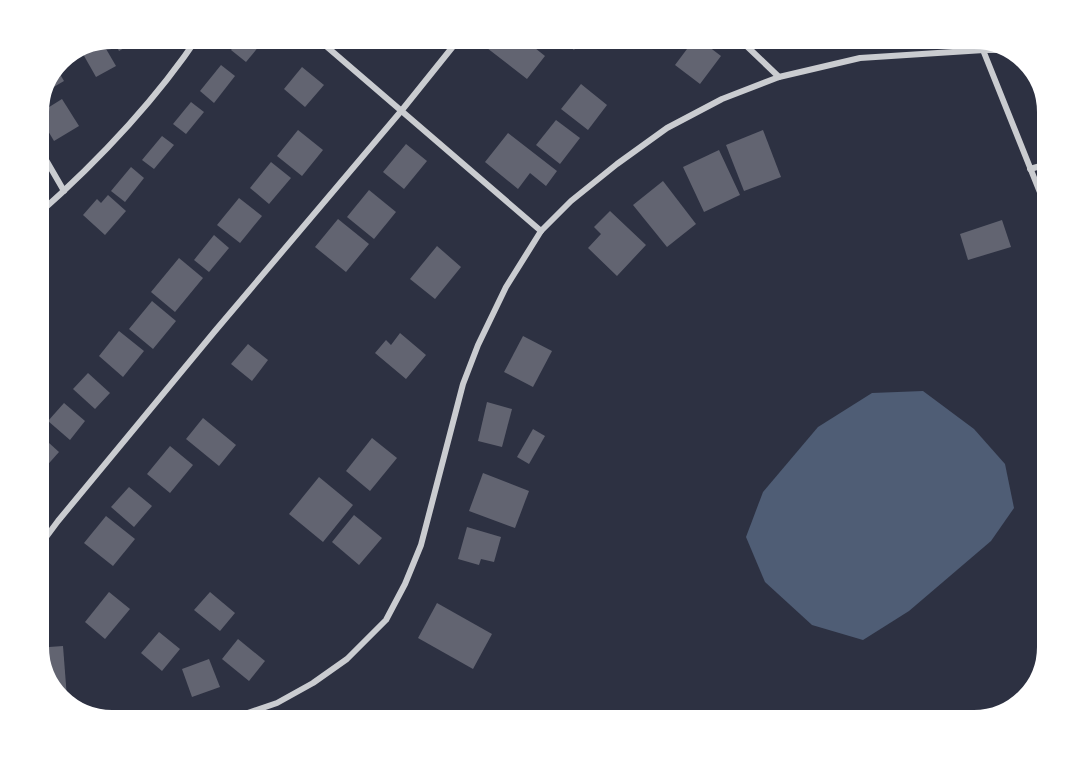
<svg xmlns="http://www.w3.org/2000/svg" width="1086" height="759" font-family="'Nunito Sans',sans-serif">
<style>
.water{fill:#4f5d75}
.building{fill:#626471}
.lines{fill:none;stroke-linecap:round;stroke-linejoin:round}
.minor{stroke:#caccd0;stroke-width:6}
.rim{fill:none;stroke:#fff;stroke-width:8}
</style>
<rect width="100%" height="100%" fill="#2d3142"/>
<path class="water" d="M923 391 974 429 1005 464 1014 508 991 541 909 611 863 640 812 625 765 582 746 537 763 492 818 427 872 393Z"/>
<g class="building">
<path d="M135 34 138 40 119 51 111 35Z"/>
<path d="M243 34H259L265 39 246 62 231 50Z"/>
<path d="M554 34H586L574 50Z"/>
<path d="M520 36 545 56 527 79 487 48 495 37 510 49Z"/>
<path d="M696 37 721 56 700 84 675 65Z"/>
<path d="M102 42 116 66 96 77 83 54Z"/>
<path d="M54 64 64 81 40 95Z"/>
<path d="M221 65 235 76 214 103 200 91Z"/>
<path d="M302 67 324 85 305 107 284 89Z"/>
<path d="M581 84 607 105 588 130 561 109Z"/>
<path d="M62 99 79 126 54 141 38 114Z"/>
<path d="M191 102 204 112 186 134 173 124Z"/>
<path d="M556 120 580 138 560 164 536 145Z"/>
<path d="M298 130 323 150 302 176 277 156Z"/>
<path d="M763 130 781 177 744 191 726 145Z"/>
<path d="M508 133 557 171 546 186 530 173 518 189 485 162Z"/>
<path d="M162 136 174 145 154 169 142 160Z"/>
<path d="M406 144 427 161 404 189 383 172Z"/>
<path d="M719 150 740 195 704 212 683 167Z"/>
<path d="M271 162 291 178 269 204 250 188Z"/>
<path d="M131 167 144 178 125 202 111 191Z"/>
<path d="M663 181 696 224 667 247 633 205Z"/>
<path d="M369 190 396 212 374 239 347 217Z"/>
<path d="M108 195 126 211 105 235 83 215 97 199 101 203Z"/>
<path d="M239 198 262 216 240 243 217 225Z"/>
<path d="M610 211 646 245 617 276 588 248 601 234 594 227Z"/>
<path d="M338 219 369 244 346 272 315 247Z"/>
<path d="M1002 220 1011 247 968 260 960 234Z"/>
<path d="M214 235 229 248 209 272 194 260Z"/>
<path d="M437 246 461 267 435 299 410 279Z"/>
<path d="M179 258 203 278 175 312 151 292Z"/>
<path d="M152 301 176 321 153 349 129 329Z"/>
<path d="M119 331 144 351 123 377 99 356Z"/>
<path d="M400 333 426 355 406 379 375 353 386 340 391 345Z"/>
<path d="M523 336 552 351 533 387 504 372Z"/>
<path d="M248 344 268 360 252 381 231 364Z"/>
<path d="M88 373 110 393 95 409 73 389Z"/>
<path d="M487 402 512 409 502 447 478 441Z"/>
<path d="M64 403 85 421 70 440 48 421Z"/>
<path d="M203 418 236 445 219 466 186 439Z"/>
<path d="M533 429 545 436 529 464 517 457Z"/>
<path d="M38 433 59 452 43 470 35 463V438Z"/>
<path d="M372 438 397 458 370 491 346 471Z"/>
<path d="M170 446 193 465 170 493 147 474Z"/>
<path d="M483 473 529 491 515 528 469 511Z"/>
<path d="M319 477 353 505 323 542 289 514Z"/>
<path d="M129 487 152 506 134 527 111 507Z"/>
<path d="M354 515 382 538 359 565 332 542Z"/>
<path d="M106 516 135 539 113 566 84 543Z"/>
<path d="M467 527 501 537 494 562 481 559 479 565 458 559Z"/>
<path d="M109 592 130 609 105 639 85 622Z"/>
<path d="M210 592 235 613 220 631 194 610Z"/>
<path d="M437 603 492 634 473 669 418 638Z"/>
<path d="M159 632 180 649 162 671 141 653Z"/>
<path d="M238 639 265 661 249 681 222 659Z"/>
<path d="M63 646 67 698 57 699 45 685 35 648Z"/>
<path d="M209 659 220 687 192 697 182 669Z"/>
</g>
<g class="lines">
<g class="minor">
<path d="M312 34 541 231"/>
<path d="M734 34 779 77"/>
<path d="M977 35 1051 220"/>
<path d="M984 50 993 40"/>
<path d="M35 141 64 191"/>
<path d="M1030 169 1051 163"/>
<path d="M35 217C94 165 156 100 200 34"/>
<path d="M35 552 58 521 215 331 402 110 463 34"/>
<path d="M216 724 277 703 313 683 347 659 386 620 405 584 421 545 463 384 478 345 506 287 541 231 571 201 617 164 667 128 722 99 779 77 860 58 984 50H1020"/>
</g>
</g>
<path d="M0 0H1086V759H0ZM112 45H974A67 67 0 0 1 1041 112V647A67 67 0 0 1 974 714H112A67 67 0 0 1 45 647V112A67 67 0 0 1 112 45Z" fill="#fff" fill-rule="evenodd"/>
<path class="rim" d="M112 45H974A67 67 0 0 1 1041 112V647A67 67 0 0 1 974 714H112A67 67 0 0 1 45 647V112A67 67 0 0 1 112 45Z"/>
</svg>
